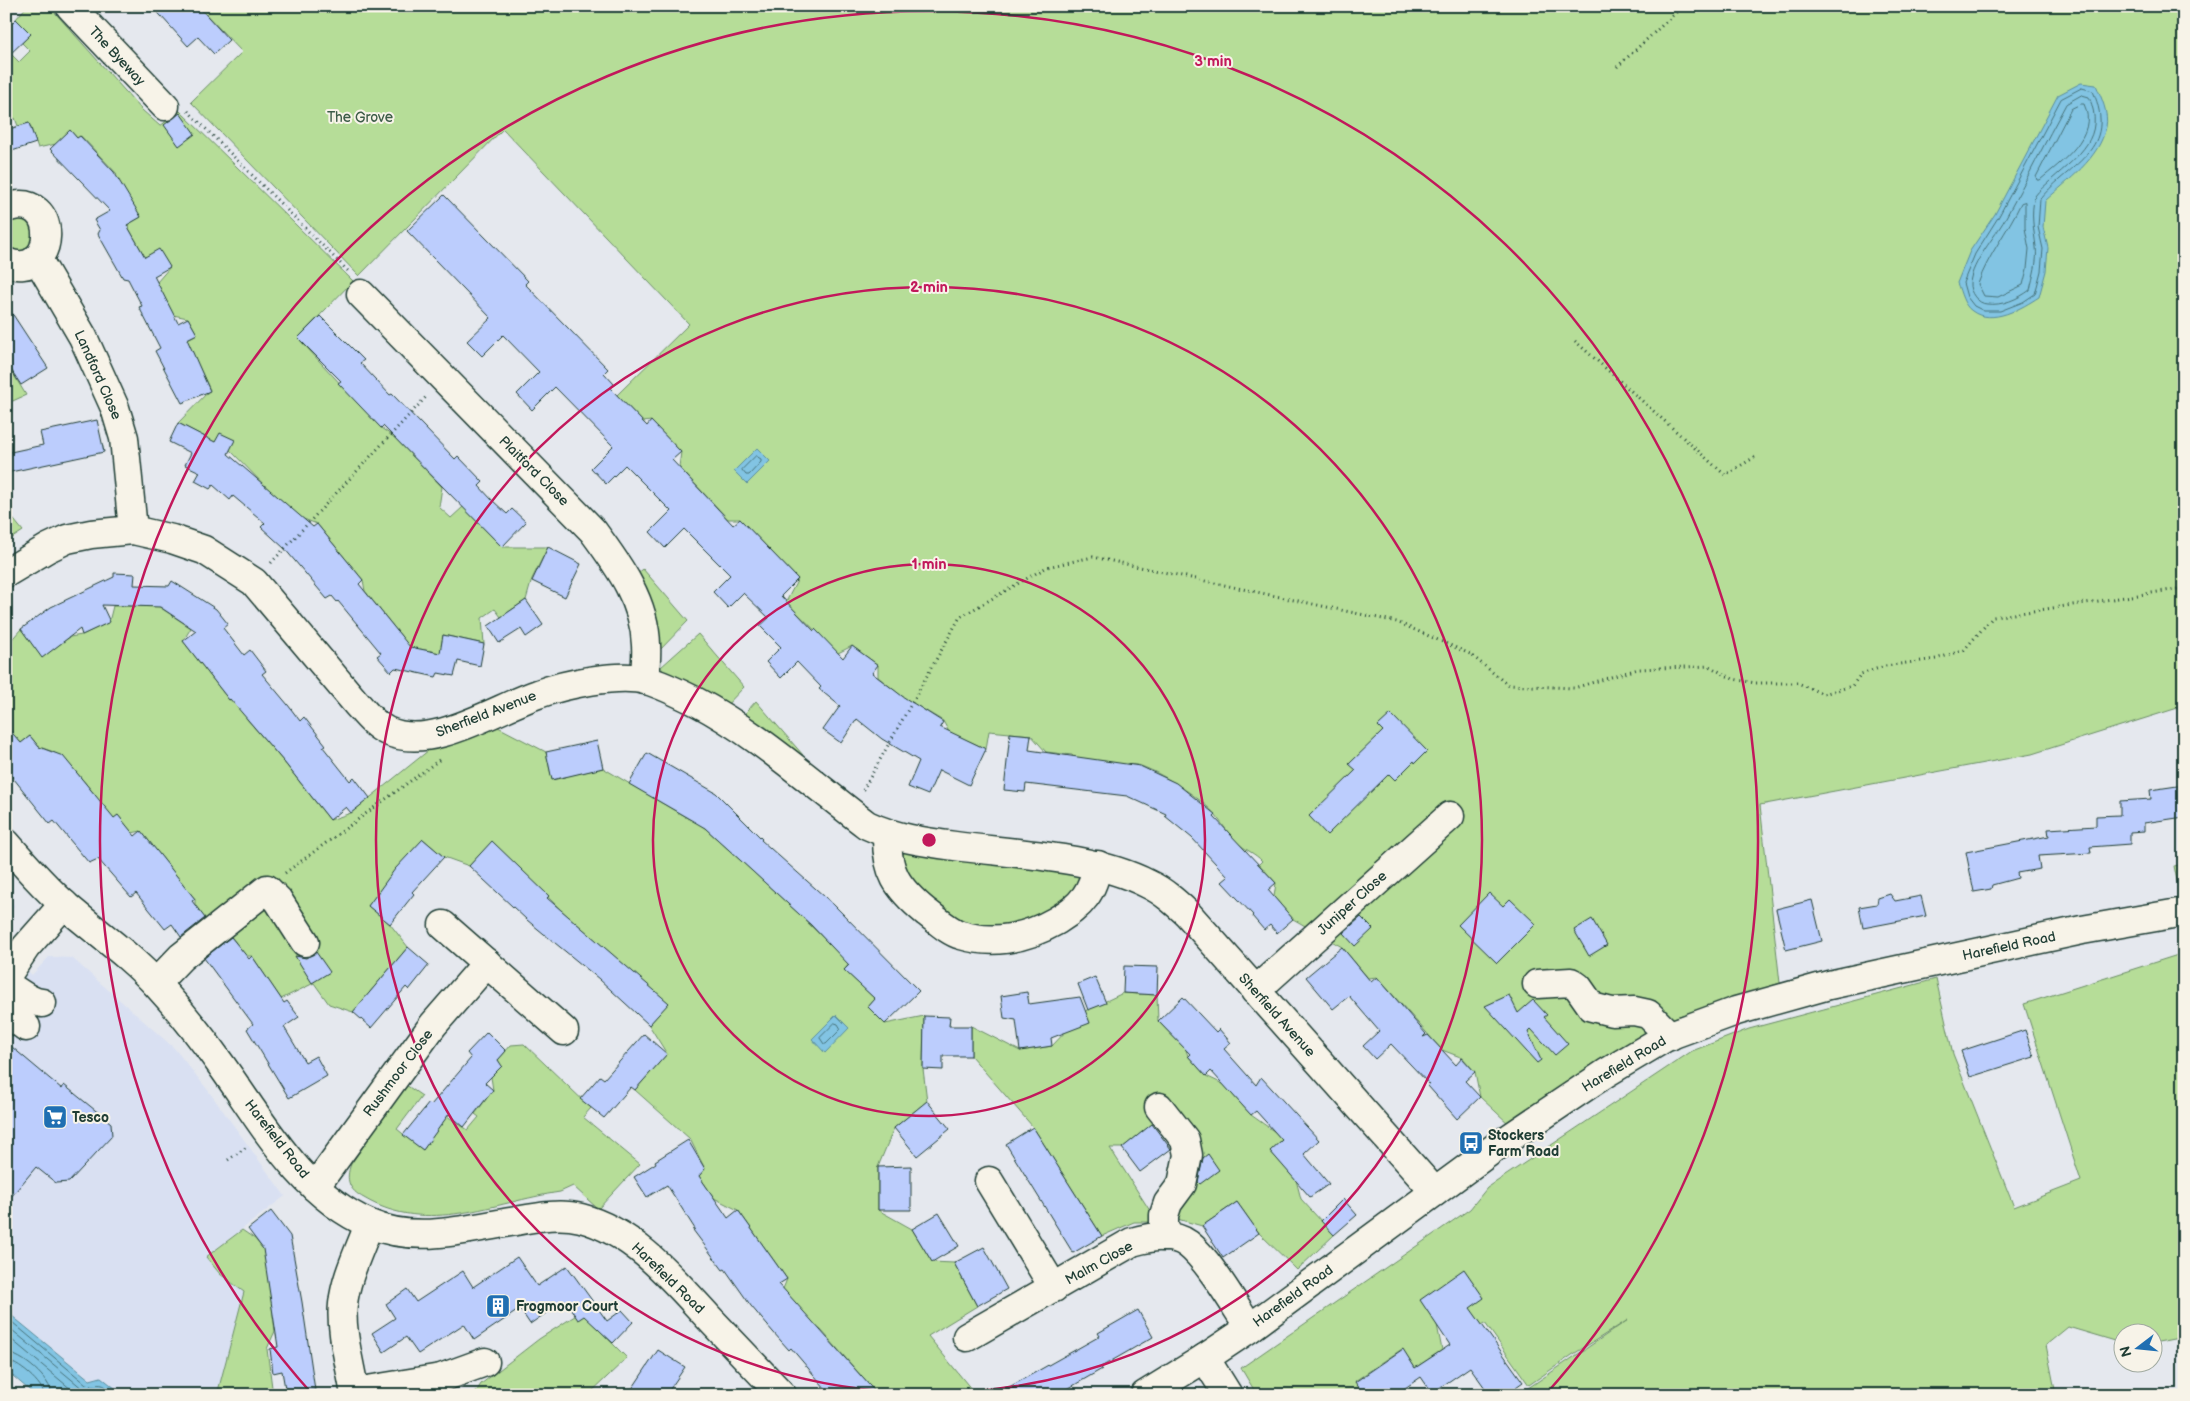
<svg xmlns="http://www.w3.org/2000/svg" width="2190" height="1401" font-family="'Balsamiq Sans',sans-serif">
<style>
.built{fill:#d9e0f2}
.green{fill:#b6dd98;stroke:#6a8d66}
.water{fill:#82c4e3;stroke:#5a8e9d}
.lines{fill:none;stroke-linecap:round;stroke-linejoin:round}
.shore{stroke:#47737a;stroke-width:1}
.building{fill:#bccdfd;stroke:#1f3d34}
.minor-casing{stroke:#1f3d34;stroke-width:31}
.path{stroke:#1f3d34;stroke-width:3;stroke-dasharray:1 4;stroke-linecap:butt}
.minor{stroke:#f7f3e8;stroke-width:28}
.ring{fill:none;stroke:#c2185b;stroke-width:2.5}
.labels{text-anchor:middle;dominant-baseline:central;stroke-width:4;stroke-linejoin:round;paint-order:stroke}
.street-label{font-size:14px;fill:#1f3d34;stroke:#f7f3e8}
.park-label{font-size:14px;fill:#3d5d48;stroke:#f7f3e8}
.poi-label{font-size:14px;font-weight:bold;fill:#1f3d34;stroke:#f7f3e8;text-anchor:start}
.centre{fill:#c2185b;stroke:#f7f3e8;stroke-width:2.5}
.ring-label{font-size:15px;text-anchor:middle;font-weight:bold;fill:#c2185b;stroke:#f7f3e8;stroke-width:4;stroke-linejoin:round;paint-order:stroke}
</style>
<rect width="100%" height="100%" fill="#e5e8ee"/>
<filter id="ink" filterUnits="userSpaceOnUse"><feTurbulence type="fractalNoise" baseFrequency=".02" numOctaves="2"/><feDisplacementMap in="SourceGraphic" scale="10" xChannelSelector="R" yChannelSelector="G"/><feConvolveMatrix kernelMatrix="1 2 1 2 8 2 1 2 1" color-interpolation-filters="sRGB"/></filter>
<g filter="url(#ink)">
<g class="built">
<path d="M6 892 14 905 6 929Z"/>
<path d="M6 951 32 975 49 957 72 958 174 1048 207 1089 285 1196 206 1257 220 1274 244 1292 217 1395H116V1389L90 1380 6 1311Z"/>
</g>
<g class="green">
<path d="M27 6H49L142 110 160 126 180 111 353 281 298 338 381 428 394 437 442 487 439 507 451 518 463 507 502 547H548L532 579 526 600 501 617 495 609 482 618 484 644 443 635 440 653 420 649 408 657 396 643 401 636 365 591 363 580 317 524 301 518 269 490 230 450 178 423 210 390 186 340 197 334 188 318 173 315 157 282 170 267 145 257 127 225 141 217 113 178 117 174 81 136 77 138 70 130 56 144 38 148 29 123 18 126 15 118 6 121V56L9 58 12 55 19 62 30 51 22 43 31 34 16 19Z"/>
<path d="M198 6H2184V706L2032 754 1760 805 1780 983 1676 1017 1510 1125 1480 1097 1475 1072 1463 1058 1442 1050 1377 977 1368 978 1342 947 1293 919 1274 897 1276 883 1259 864 1262 861C1255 853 1245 850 1238 843 1229 835 1223 825 1216 816 1205 800 1156 769 1137 765 1121 762 1100 772 1085 777L1072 755 1046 752 1031 735 989 731 986 749 949 732 943 721 904 698 878 677V665L852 646 838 653 786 602 798 579 740 519H728L679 467 681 452 651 421 643 422 617 395 689 324 503 129 359 276 191 102 242 52Z"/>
<path d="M6 216 37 222 31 253H6Z"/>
<path d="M6 362 26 395 6 404Z"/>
<path d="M6 510 23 531 6 542Z"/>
<path d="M643 569 688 621 658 652 635 576Z"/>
<path d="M113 606H158L191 628 183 641 229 700 236 698 253 711 246 718 283 761 330 820 351 813 429 750 498 727 546 752 552 779 603 768 689 819H695L797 912 849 964 844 970 875 999 868 1007 885 1024 924 1016 923 1069 927 1101 894 1128 878 1167V1210L912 1229 932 1262 954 1263 977 1306 928 1336 976 1395H878L821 1330 815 1326 783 1289 787 1279 738 1210 714 1198 699 1176 705 1169 690 1139 635 1090 667 1054 649 1025 668 1003 561 910 492 842 469 866 444 857 423 839 368 906 390 924 408 947 353 1012 329 1004 314 983 281 999 252 956H246L230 935 213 928 195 913V899L141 831 132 833 118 815 111 821 99 806 96 796 77 773 62 763 54 752 39 747 30 736 21 743 6 726V646L21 629 42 657 70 637 82 635 109 622Z"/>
<path d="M698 634 744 687 724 708 664 673 661 667Z"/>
<path d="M756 701 803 755 796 759 740 719Z"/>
<path d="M907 851 1076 871 1080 880 1066 904 1006 930 963 926 906 877 902 854Z"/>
<path d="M2184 864V899L2181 900 2174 866Z"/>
<path d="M2184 953V1337L2153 1343 2152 1334H2122V1343L2068 1327 2046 1345 2056 1395H1518L1628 1320 1572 1355 1529 1385 1485 1323 1470 1333 1450 1316 1437 1325 1442 1350 1415 1368 1402 1349 1355 1381 1363 1393 1361 1395H1257L1241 1368 1470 1209 1487 1188 1692 1051 1749 1029 1936 979 1953 1054 2014 1207 2081 1181 2024 1004Z"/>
<path d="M1123 993 1157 995 1158 1021 1186 1050 1188 1056 1206 1076 1223 1084 1251 1115 1275 1132 1282 1140 1270 1151 1296 1180 1301 1199 1334 1235 1297 1270 1259 1233 1237 1202 1202 1226 1174 1218 1177 1195 1174 1145 1156 1121 1122 1148H1110L1152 1214V1222H1134L1102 1236 1033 1127 971 1056V1026L1020 1051 1052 1046 1085 1011Z"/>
<path d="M524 1044 591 1108 583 1117 640 1164 598 1209 573 1186 560 1192C493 1202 428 1236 364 1198 349 1190 345 1180 351 1164L406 1085 422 1096 397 1129 423 1150 447 1116 468 1130 479 1117 475 1114 493 1090 491 1077 501 1066 498 1060 511 1045Z"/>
<path d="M242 1230 255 1239 270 1258 272 1306 275 1331 267 1349 273 1395H217L244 1292 220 1274 206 1257Z"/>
<path d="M581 1312 627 1358 588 1395H474L481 1384 539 1339Z"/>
</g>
<g class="water">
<path d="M2081 83 2096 85C2101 97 2109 113 2106 127 2099 159 2068 180 2045 201L2043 227 2048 248 2046 271 2039 297C2022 308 1992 326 1972 311 1963 305 1961 292 1957 283L1970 251 1995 214 2058 95Z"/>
<path d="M757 448 770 461 747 484 734 471Z"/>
<path d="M836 1015 849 1028 825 1053 812 1039Z"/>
<path d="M6 1311 90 1380 101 1377 116 1389V1395H35L6 1370Z"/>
</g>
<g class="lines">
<g class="shore">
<path d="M2082 88 2093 91C2118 151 2072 161 2040 199L2038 227 2043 249 2041 271 2035 294 2023 302 2000 311H1984L1974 306 1967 297 1963 283 1975 254 1999 216 2061 99Z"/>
<path d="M2082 95 2089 97C2106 137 2079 155 2051 180 2046 185 2039 190 2035 196 2030 214 2034 230 2036 247 2038 261 2033 276 2030 290 2018 299 2002 306 1987 304 1978 304 1969 292 1970 283 1972 262 1995 237 2005 219 2026 181 2045 142 2066 104Z"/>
<path d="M2081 104H2084C2099 136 2061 162 2040 180H2037L2036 177 2071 109Z"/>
<path d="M2025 202V228L2029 249 2027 269 2023 285 1998 297 1984 296 1978 284C1988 255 2008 231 2021 203Z"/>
<path d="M756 456 761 459V462L749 475H746L742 470Z"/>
<path d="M835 1023 838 1024 841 1029 826 1044H824L820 1038Z"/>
<path d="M6 1317 86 1384C97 1387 105 1379 111 1395"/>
<path d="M6 1325 83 1389 89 1391 98 1390 104 1395"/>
<path d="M6 1335 78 1395"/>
<path d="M6 1353C22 1354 51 1379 52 1395"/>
<path d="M6 1361C17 1361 44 1384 44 1395"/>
</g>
</g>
<g class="building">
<path d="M152 6H198L229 40 214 54 198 37 188 46Z"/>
<path d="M16 19 31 34 6 58V29Z"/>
<path d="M180 113 195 134 179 146 164 125Z"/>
<path d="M29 123 36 143 6 153V130Z"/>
<path d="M70 130 77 138 80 136 114 172 141 217 127 225 145 257 159 249 170 267 154 276 178 323 188 318 197 334 187 339 210 391 182 403 155 351 160 348 139 307 142 306 128 279 123 278 98 234 100 230 94 220 110 211 50 149Z"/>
<path d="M444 195 528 281 525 284 608 369 604 373 614 384 610 388 647 426 651 421 681 452 672 460 733 525 740 519 798 579 781 596 814 631 815 629 843 658 852 646 878 665 872 673 902 696 943 722 940 727 986 749 969 785 939 770 928 795 908 787 919 761 882 739 857 719 841 743 823 730 840 706 819 689 821 687 797 662 781 678 766 662 781 647 760 626 769 618 743 593 728 608 713 592 730 575 684 529 665 548 650 532 671 511 625 465 606 484 591 468 613 446 555 387 532 410 517 394 539 372 503 335 482 356 467 341 491 318 407 231Z"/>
<path d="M6 304 48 368 21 385 6 362Z"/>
<path d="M320 316 364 360 360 363 390 395 392 394 455 459 458 456 483 482 479 486 492 500 507 514 512 509 526 522 502 547 383 426 381 428 338 383 341 381 298 338Z"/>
<path d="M97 420 104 452 6 473V453L43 445 40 432Z"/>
<path d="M178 423 215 442 220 433 235 440 228 454 313 527 317 524 363 580 359 584 410 647 440 653 443 635 484 644 480 666 458 661 454 676 438 673 436 677 395 668 391 672 377 656 381 653 338 601 337 602 332 596 327 599 284 548 261 527 265 523 233 496 230 500 213 485 210 489 195 481 200 472 185 465 191 453 169 442Z"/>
<path d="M548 547 581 564 565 597 532 581Z"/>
<path d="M114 573 135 574 134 585 169 586 172 581 216 609 228 624 223 628 244 655 250 650 266 671 262 674 288 705 300 721 304 717 326 745 323 747 350 781 354 777 370 798 351 813 346 807 330 820 284 762 230 699 229 700 183 641 196 631 160 607 102 605 110 622 82 635 80 629 42 658 21 629 51 607 114 577Z"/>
<path d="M526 600 543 625 526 637 521 629 499 643 488 626Z"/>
<path d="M1391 714 1427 751 1415 763 1414 761 1395 780 1389 774 1327 835 1309 816 1356 770 1349 764 1383 731 1378 726Z"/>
<path d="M6 726 21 743 30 736 39 747 63 756 114 818 118 815 135 836 141 831 195 899 192 901 205 918 181 937 172 924 165 929 136 893 131 897 98 859 89 863 54 821 50 824 6 769Z"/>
<path d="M1010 733 1031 735 1029 750 1140 766 1176 783 1216 815 1214 817 1276 883 1268 890 1293 919 1277 933 1270 925 1264 930 1252 916 1253 915 1222 882 1228 877 1192 838 1165 816 1166 814 1127 796 1026 784 1025 792 1004 790Z"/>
<path d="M597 741 603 768 552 780 546 752Z"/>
<path d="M647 753 716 793 762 839 761 840 834 905 919 991 885 1024 868 1007 875 999 844 970 849 965 811 925 705 828 629 784Z"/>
<path d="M2184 785V817L2144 823V831L2130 832V844L2090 847 2091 853 2038 856 2040 869 2017 873 2018 878 1992 885 1991 889 1974 892 1966 852 2049 836 2048 829 2096 826V816L2120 815V801L2151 799 2150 790Z"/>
<path d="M423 839 444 857 412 892 414 894 390 924 368 906 395 869Z"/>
<path d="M492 841 549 896 547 898 669 1003 649 1025 599 979 527 920 469 866Z"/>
<path d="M1489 893 1503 906 1510 899 1536 924 1497 963 1458 925Z"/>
<path d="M1890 894 1895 901 1921 896 1926 916 1863 928 1859 907 1877 904 1878 898Z"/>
<path d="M1812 900 1822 941 1786 950 1776 909Z"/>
<path d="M1361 917 1373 929 1355 946 1343 933Z"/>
<path d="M1592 919 1607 945 1589 956 1574 930Z"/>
<path d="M231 937 249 959 252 956 284 1003 287 1001 299 1017 284 1027 305 1062 316 1056 327 1076 289 1098 247 1029 253 1024 204 958Z"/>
<path d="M408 947 429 965 409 990 406 987 371 1028 353 1012Z"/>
<path d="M1342 947 1371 982 1377 977 1426 1034 1423 1037 1428 1035 1456 1065 1462 1058 1475 1072 1465 1081 1480 1097 1457 1119 1428 1086 1429 1084 1391 1044 1375 1059 1363 1046 1379 1031 1349 996 1333 1009 1306 977Z"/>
<path d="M316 952 330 972 312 983 295 956 306 958Z"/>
<path d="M1124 966 1158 967 1157 995 1123 993Z"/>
<path d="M1095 977 1106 1003 1088 1010 1078 984Z"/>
<path d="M1027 992 1029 1004 1080 997 1090 1023 1051 1038 1052 1046 1020 1051 1016 1020 1004 1018 1001 996Z"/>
<path d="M1509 995 1518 1013 1533 1000 1547 1015 1544 1017 1568 1044 1555 1055 1531 1029 1528 1032 1541 1060 1537 1063 1485 1006Z"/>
<path d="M1183 997 1216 1032 1219 1029 1231 1043 1224 1049 1256 1085 1261 1077 1319 1140 1304 1154 1329 1184 1310 1197 1270 1151 1282 1140 1256 1111 1251 1115 1211 1071 1206 1076 1188 1056 1190 1054 1158 1021Z"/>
<path d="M924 1016 950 1017 949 1026H971V1056H943V1070L923 1069Z"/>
<path d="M2025 1030 2034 1057 1970 1077 1961 1051Z"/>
<path d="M487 1032 506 1051 498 1060 502 1066 485 1083 493 1090 464 1127 449 1114 423 1150 403 1135 429 1103 431 1105 471 1058 467 1053Z"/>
<path d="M644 1034 667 1054 635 1090 631 1087 604 1118 580 1099 600 1076 604 1079Z"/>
<path d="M6 1042 62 1089 64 1085 111 1123 112 1136 69 1182 56 1183 36 1167 6 1203Z"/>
<path d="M927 1101 950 1129 917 1156 894 1128Z"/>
<path d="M1152 1124 1171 1149 1140 1172 1122 1148Z"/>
<path d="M1033 1127 1102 1236 1073 1253 1006 1144Z"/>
<path d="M688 1140 705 1169 699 1176 728 1218 738 1210 787 1279 779 1284 878 1395H831L791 1348 789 1350 773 1332 751 1306 725 1269 723 1270 693 1230 695 1229 667 1185 647 1197 634 1177 656 1163 655 1161Z"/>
<path d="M1208 1154 1219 1170 1200 1184 1198 1182 1203 1158Z"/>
<path d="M911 1166V1210H878V1167Z"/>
<path d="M1343 1199 1357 1215 1334 1235 1321 1221Z"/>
<path d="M1237 1202 1259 1233 1223 1258 1202 1226Z"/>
<path d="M271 1211 290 1236 302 1302 315 1390 286 1394 282 1371 273 1373 270 1349 278 1347 263 1249 248 1229Z"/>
<path d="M939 1213 959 1246 932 1262 912 1229Z"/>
<path d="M984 1247 1007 1289 977 1306 954 1263Z"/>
<path d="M517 1257 537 1286 567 1266 607 1321 622 1310 633 1322 613 1343 584 1316 578 1320 565 1300 530 1324 520 1309 474 1340 464 1324 418 1354 406 1337 384 1352 372 1333 395 1318 386 1304 407 1289 416 1302 463 1271 473 1287Z"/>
<path d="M1464 1269 1484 1298 1470 1308 1523 1382 1516 1387 1522 1395H1490L1470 1367 1432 1393 1421 1377 1395 1395H1364L1355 1382 1403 1349 1415 1368 1450 1345 1420 1300Z"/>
<path d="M1138 1310 1153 1337 1101 1367 1102 1369 1057 1395H995L1100 1336 1098 1333Z"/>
<path d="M658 1350 685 1367 666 1395H628Z"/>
</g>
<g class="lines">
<defs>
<g id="minor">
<path d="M70 6 165 106"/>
<path d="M6 208C62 188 57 284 6 262"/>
<path d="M37 258 83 337 115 408 124 438 133 530"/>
<path d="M361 294 593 531C618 565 645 601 646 645 647 656 645 668 645 680"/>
<path d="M6 573 48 548 67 539 91 534 133 530 172 539 204 550 254 582 356 703C366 714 374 725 387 731 432 752 496 708 538 694 565 684 618 673 646 680 663 685 679 693 695 701 758 734 810 782 867 825 895 838 924 842 955 846 1016 854 1093 856 1148 884 1163 891 1175 902 1187 913L1435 1192"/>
<path d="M887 834C886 872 897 888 926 912 936 919 949 932 961 935 994 945 1026 938 1056 921 1067 914 1077 908 1085 897 1092 888 1095 877 1098 865"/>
<path d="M6 843C25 865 44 887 66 906 96 932 131 956 158 986 180 1010 200 1035 219 1062 261 1120 300 1194 370 1224 414 1243 464 1230 510 1222 533 1218 558 1212 581 1218 634 1232 672 1278 708 1317 733 1343 757 1369 782 1395"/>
<path d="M443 925 564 1031"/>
<path d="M6 977 26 947 64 904"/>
<path d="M156 983 181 957 267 889 278 900 305 942"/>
<path d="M1537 984 1571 982 1578 987 1592 1007 1612 1012 1634 1011 1648 1014 1670 1036"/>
<path d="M6 985C19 991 28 1002 42 1003"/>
<path d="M1255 991 1450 816"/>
<path d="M6 1012 26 1027"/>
<path d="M1159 1107 1185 1140 1188 1155 1182 1184 1168 1203 1164 1215V1237"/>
<path d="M989 1181 1054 1288"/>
<path d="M315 1187 433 1025 487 963"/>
<path d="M967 1337 1132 1242C1149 1237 1172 1232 1188 1244 1208 1259 1235 1306 1250 1328"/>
<path d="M1205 1358 1228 1395"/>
<path d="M355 1392 441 1378 485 1362"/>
<path d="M355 1395C351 1368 340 1331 343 1304 346 1276 360 1250 369 1224"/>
<path d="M1145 1395 1205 1358 1250 1328 1496 1147 1606 1073 1668 1036 1736 1011 1829 985 2082 930 2184 912"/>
</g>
</defs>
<use href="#minor" class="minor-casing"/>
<g class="path">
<path d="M1617 67 1683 6"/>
<path d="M188 111 350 273"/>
<path d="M1575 341 1725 475 1755 457"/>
<path d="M271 563 427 396"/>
<path d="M863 790 960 617 1047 567 1093 557 1397 622 1470 654 1508 685 1574 688 1638 669 1709 666 1733 679 1755 683H1798L1823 694 1852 686 1861 674 1885 666 1936 659 1964 650 1993 617 2184 588"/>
<path d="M285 873 439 760"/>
<path d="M228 1160 248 1146"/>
<path d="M6 1382 22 1395"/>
</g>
<use href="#minor" class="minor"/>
</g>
</g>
<g class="ring">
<circle cx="929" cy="840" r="276"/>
<circle cx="929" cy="840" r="553"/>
<path d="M313 1395A829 829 0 1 1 1545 1395"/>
</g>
<defs>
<symbol id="supermarket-square" viewBox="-11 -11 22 22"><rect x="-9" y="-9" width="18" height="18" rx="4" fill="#1f6fb2" stroke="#f7f3e8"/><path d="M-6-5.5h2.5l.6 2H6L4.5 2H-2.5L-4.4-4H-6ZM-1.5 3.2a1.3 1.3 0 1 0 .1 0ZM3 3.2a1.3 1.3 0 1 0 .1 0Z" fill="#fff"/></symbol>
<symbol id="bus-square" viewBox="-11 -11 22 22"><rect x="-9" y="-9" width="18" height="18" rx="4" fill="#1f6fb2" stroke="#f7f3e8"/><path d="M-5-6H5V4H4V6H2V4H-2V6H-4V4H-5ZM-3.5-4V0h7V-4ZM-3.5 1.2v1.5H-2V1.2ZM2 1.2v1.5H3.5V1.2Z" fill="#fff"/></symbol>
<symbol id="building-square" viewBox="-11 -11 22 22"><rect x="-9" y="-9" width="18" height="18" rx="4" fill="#1f6fb2" stroke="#f7f3e8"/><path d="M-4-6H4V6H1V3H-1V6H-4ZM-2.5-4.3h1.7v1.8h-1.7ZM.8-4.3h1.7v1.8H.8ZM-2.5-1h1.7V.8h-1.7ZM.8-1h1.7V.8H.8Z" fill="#fff"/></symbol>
</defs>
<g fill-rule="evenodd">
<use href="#supermarket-square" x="41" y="1103" width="28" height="28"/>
<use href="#bus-square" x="1457" y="1129" width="28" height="28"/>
<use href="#building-square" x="484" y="1292" width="28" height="28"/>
</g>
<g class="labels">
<g class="street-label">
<text transform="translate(117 56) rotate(47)">The Byeway</text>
<text transform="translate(98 375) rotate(66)">Landford Close</text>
<text transform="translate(534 471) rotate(45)">Plaitford Close</text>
<text transform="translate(486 714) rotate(-21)">Sherfield Avenue</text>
<text transform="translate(1352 903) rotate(-42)">Juniper Close</text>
<text transform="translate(2009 946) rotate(-12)">Harefield Road</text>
<text transform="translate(1277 1015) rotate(48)">Sherfield Avenue</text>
<text transform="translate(1624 1064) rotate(-31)">Harefield Road</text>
<text transform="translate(398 1073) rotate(-53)">Rushmoor Close</text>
<text transform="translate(277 1139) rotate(52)">Harefield Road</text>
<text transform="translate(1099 1263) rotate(-29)">Malm Close</text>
<text transform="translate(668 1278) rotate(44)">Harefield Road</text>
<text transform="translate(1293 1296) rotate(-36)">Harefield Road</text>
</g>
<g class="park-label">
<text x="360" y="117">The Grove</text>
</g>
<g class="poi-label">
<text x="72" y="1117">Tesco</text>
<text x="1488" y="1135">Stockers<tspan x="1488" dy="16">Farm Road</tspan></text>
<text x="516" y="1306">Frogmoor Court</text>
</g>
</g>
<circle cx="929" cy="840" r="8" class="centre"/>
<g class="ring-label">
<text x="1213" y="66">3 min</text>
<text x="929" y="292">2 min</text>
<text x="929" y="569">1 min</text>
</g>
<rect width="2190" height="1401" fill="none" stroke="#f7f3e8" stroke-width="25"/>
<rect x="12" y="12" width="2165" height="1376" fill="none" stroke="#1f3d34" stroke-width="2" filter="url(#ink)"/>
<g transform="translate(2138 1348) rotate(254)"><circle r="24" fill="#f7f3e8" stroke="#a1aaa0"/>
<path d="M0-4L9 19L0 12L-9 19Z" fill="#1f6fb2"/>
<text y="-8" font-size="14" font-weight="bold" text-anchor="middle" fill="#1f3d34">N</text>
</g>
</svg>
